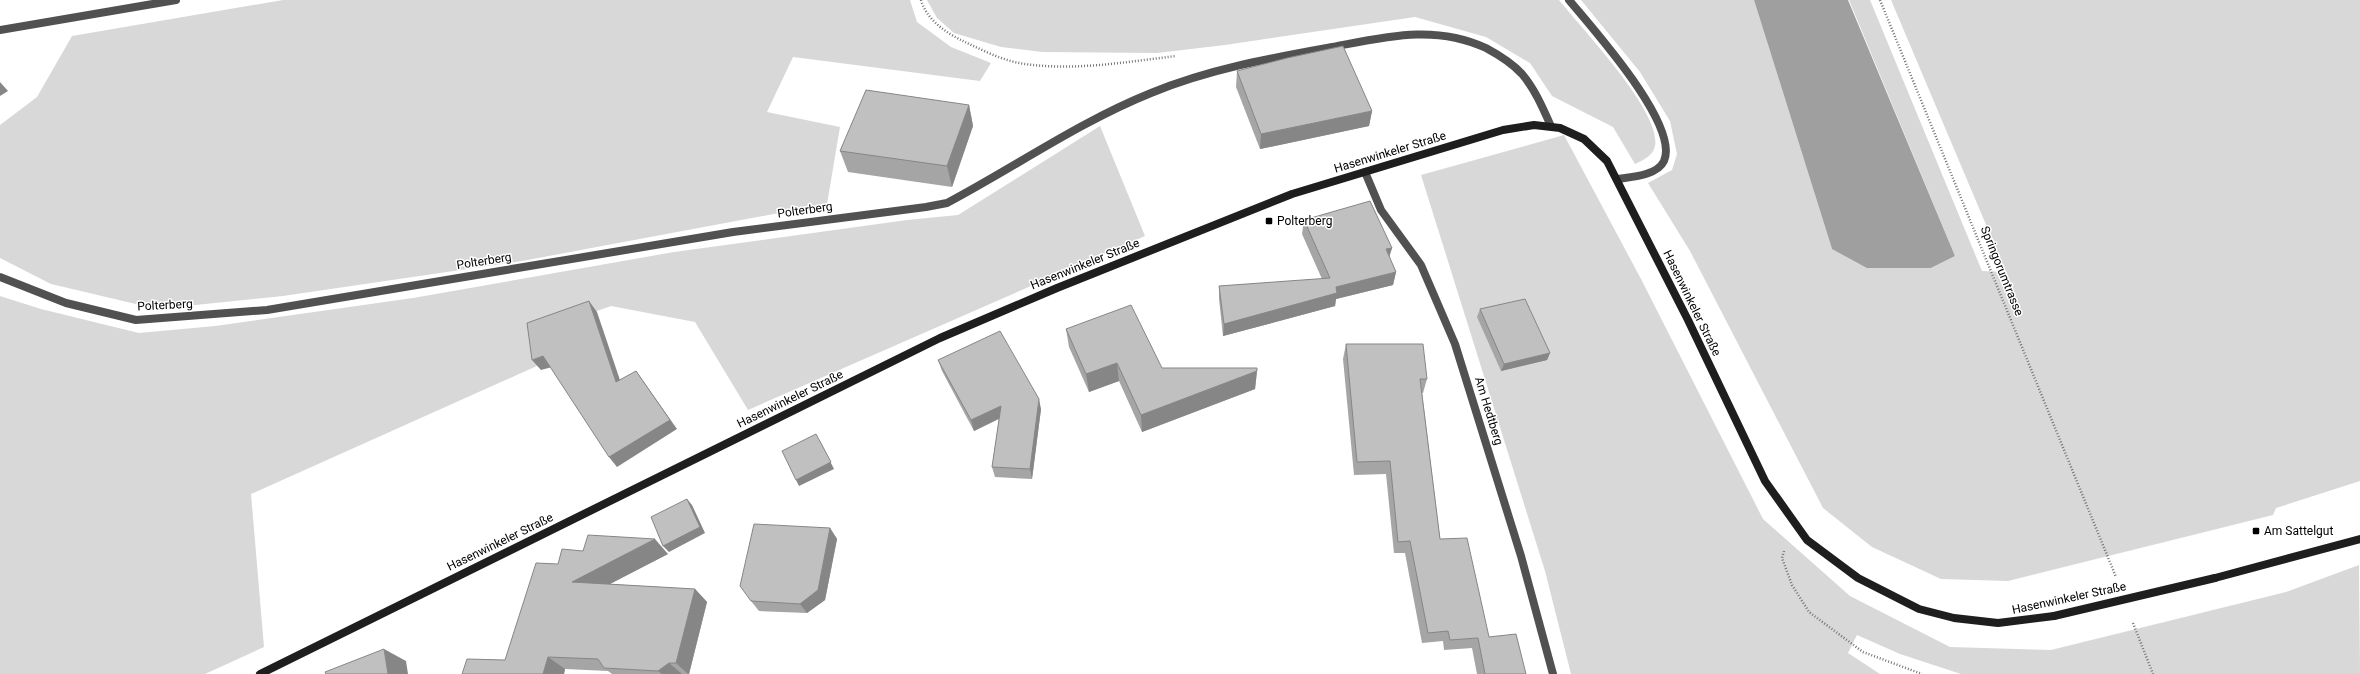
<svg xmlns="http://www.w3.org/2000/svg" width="2360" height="674" font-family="Roboto,sans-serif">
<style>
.green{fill:#d8d8d8}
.water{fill:#9f9f9f}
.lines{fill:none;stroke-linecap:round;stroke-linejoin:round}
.path{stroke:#737373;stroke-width:2.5;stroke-dasharray:1 2;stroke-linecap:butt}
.lane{stroke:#515151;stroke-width:8}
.street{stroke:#515151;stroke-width:8}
.secondary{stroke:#1e1e1e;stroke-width:8}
.secondary-bridge{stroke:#1e1e1e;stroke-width:8}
.wall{fill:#a5a5a5}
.shaded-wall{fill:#868686}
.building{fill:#c0c0c0;stroke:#868686}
.poi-dot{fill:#000;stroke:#fff;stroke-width:1.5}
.labels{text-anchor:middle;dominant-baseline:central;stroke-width:3;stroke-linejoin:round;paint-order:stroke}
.street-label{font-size:12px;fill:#000;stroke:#fff}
.poi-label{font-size:12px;fill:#000;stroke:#fff;text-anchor:start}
</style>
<rect width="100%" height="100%" fill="#fff"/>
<g class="green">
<path d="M283 0H910L917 22 951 47 991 63 980 81 793 57 767 112 840 127 827 204 522 261 283 296 157 309 51 284 0 258V125L37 97 72 36Z"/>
<path d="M927 0H1559C1581 28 1662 112 1655 146 1653 156 1643 160 1635 164L1613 127 1552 96 1530 63 1486 37 1415 17 1225 45 1157 53 1042 52 1001 47 954 33 937 18Z"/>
<path d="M1581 0H1754L1832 249 1931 268 1955 256 1849 0H1870L1982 271 2006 272 1891 0H2360V481L2276 508 2273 515 2008 581 1941 579 1872 547 1823 508 1690 251 1648 183 1672 170 1677 154 1670 121 1640 72Z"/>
<path d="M1100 126 1145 236 748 410 695 322 611 306 535 333 539 365 251 494 264 647 205 674H0V296L41 309 139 333 215 326 413 298 674 252 907 220 958 215Z"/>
<path d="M1564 135 1641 279 1763 519 1850 596 1950 647 2051 650 2286 592 2359 565 2360 674H1961L1900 654 1857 635 1848 653 1880 674H1571L1545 571 1421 175Z"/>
</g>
<path class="water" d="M1754 0H1848L1955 256 1931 268H1867L1832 249Z"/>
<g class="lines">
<g class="path">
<path d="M921 0C926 19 946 33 963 41 982 50 1003 61 1025 64 1075 71 1126 62 1176 56"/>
<path d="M1880 0 2116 577"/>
<path d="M1784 551 1782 558 1792 585 1809 612 1863 652 1922 674"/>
<path d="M2133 623 2153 674"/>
</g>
<path class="lane" d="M1569 0C1592 28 1680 125 1664 161 1657 176 1630 177 1617 179"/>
<g class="street">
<path d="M0 30 176 0"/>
<path d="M1365 172 1381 210 1421 265 1455 344 1521 556 1553 674"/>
<path d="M0 277 66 303 136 320 267 310 733 232 926 207 947 203C1015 167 1079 122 1151 93 1209 69 1271 58 1332 47 1385 37 1435 24 1486 48 1499 55 1512 63 1522 74 1534 88 1542 106 1550 124"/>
</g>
<g class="secondary">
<path d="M2215 578 2360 539"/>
<path d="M260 674 940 338 1057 288 1292 194 1503 130 1534 125 1560 128 1584 139 1607 161 1688 320 1765 481 1807 540 1858 578 1919 609 1954 618 1998 623 2054 616"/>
</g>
<path class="secondary-bridge" d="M2054 616 2215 578"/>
</g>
<g class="wall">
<path d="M1237 71 1372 111 1369 126 1260 149 1236 87Z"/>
<path d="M969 105 973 126 952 187 848 172 840 151Z"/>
<path d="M1304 220 1392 248 1389 257 1396 272 1393 285 1336 299 1335 306 1223 336 1219 299V286L1322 279 1302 234Z"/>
<path d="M1480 309 1550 353 1547 360 1501 371 1477 317Z"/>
<path d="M1066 329 1162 368 1257 371 1255 389 1142 432 1119 381 1089 392 1069 347Z"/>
<path d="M1346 344 1427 379 1423 393H1422L1440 539 1489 637 1526 674H1477L1472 648 1444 650 1443 641 1422 643 1405 553H1394L1386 474 1354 475 1343 359Z"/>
<path d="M938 360 1041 409 1032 479 995 477 992 467 999 419 974 431 942 371Z"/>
<path d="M830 528 837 539 825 600 807 613 759 611 751 601Z"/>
<path d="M583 551 668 554 609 584 695 589 707 602 689 674H612L608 671 565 669 564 674H462L505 660 558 564Z"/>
</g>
<g class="shaded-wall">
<path d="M0 82 8 91 0 96Z"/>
<path d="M969 105 973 126 952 187 947 166Z"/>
<path d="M1372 111 1369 126 1260 149 1261 134Z"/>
<path d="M1392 248 1388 261 1386 249Z"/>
<path d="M1396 272 1393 285 1336 299 1335 306 1223 336 1224 324 1336 287Z"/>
<path d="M589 301 597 312 624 392 616 382Z"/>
<path d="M1550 353 1547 360 1501 371 1504 364Z"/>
<path d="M543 356 552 367 541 370 532 360Z"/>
<path d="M1117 363 1119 381 1089 392 1086 374Z"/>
<path d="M636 371 677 429 617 467 609 457Z"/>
<path d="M1257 371 1255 389 1142 432 1141 415Z"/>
<path d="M1039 399 1041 409 1032 479 1030 469Z"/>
<path d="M1001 406 1004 416 974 431 971 420Z"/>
<path d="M820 441 834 469 799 486 796 480Z"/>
<path d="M687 499 692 505 705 533 669 552 663 546Z"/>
<path d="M830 528 837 539 825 600 807 613 800 604Z"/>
<path d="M655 539 668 554 587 596 572 582Z"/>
<path d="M695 589 707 602 689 674H688L676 663Z"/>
<path d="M384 649 406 661 408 674H388Z"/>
<path d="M548 657 565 669 564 674H543Z"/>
<path d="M669 663 682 674H662L658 671Z"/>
</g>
<g class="building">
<path d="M1343 46 1372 111 1261 134 1237 71 1287 58Z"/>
<path d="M866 90 969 105 947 166 840 151Z"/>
<path d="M1370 201 1392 248 1386 249 1396 272 1336 287 1337 293 1224 324 1219 286 1330 278 1304 220Z"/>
<path d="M1525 299 1550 353 1504 364 1480 309Z"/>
<path d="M589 301 616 382 636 371 670 420 609 457 543 356 532 360 527 323Z"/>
<path d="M1131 305 1162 368H1257V371L1141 415 1117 363 1086 374 1066 329Z"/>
<path d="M1000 331 1039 399 1030 469 992 467 1001 406 971 420 938 360Z"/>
<path d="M1346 344H1423L1427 379H1420L1440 539 1467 538 1489 637 1516 634 1526 674H1485L1478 638 1450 640 1448 631 1428 633 1410 541 1398 542 1390 461 1357 462Z"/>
<path d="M816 434 831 462 796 480 782 451Z"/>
<path d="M687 499 700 527 663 546 651 517Z"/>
<path d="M754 524 830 528 818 590 800 604 751 601 740 586Z"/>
<path d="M588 535 655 539 572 582 695 589 676 663H669L658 671 604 668 598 659 548 657 543 674H462L467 659 505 660 536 563 558 564 562 549 583 551Z"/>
<path d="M384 649 388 674H326L325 672Z"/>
</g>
<g class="poi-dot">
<rect x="1265" y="217" width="8" height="8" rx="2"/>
<rect x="2252" y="527" width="8" height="8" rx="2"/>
</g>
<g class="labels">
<g class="street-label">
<text transform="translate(1390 152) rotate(-17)">Hasenwinkeler Straße</text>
<text transform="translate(805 210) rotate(-8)">Polterberg</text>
<text transform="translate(484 261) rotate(-9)">Polterberg</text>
<text transform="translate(1085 264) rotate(-22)">Hasenwinkeler Straße</text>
<text transform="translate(2002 271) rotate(68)">Springorumtrasse</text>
<text transform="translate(1692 303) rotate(64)">Hasenwinkeler Straße</text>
<text transform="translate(165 305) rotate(-3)">Polterberg</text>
<text transform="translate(790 399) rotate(-26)">Hasenwinkeler Straße</text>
<text transform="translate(1489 411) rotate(73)">Am Hedtberg</text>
<text transform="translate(500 542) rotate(-26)">Hasenwinkeler Straße</text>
<text transform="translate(2069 598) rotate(-12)">Hasenwinkeler Straße</text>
</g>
<g class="poi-label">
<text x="1277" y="221">Polterberg</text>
<text x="2264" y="531">Am Sattelgut</text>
</g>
</g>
</svg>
